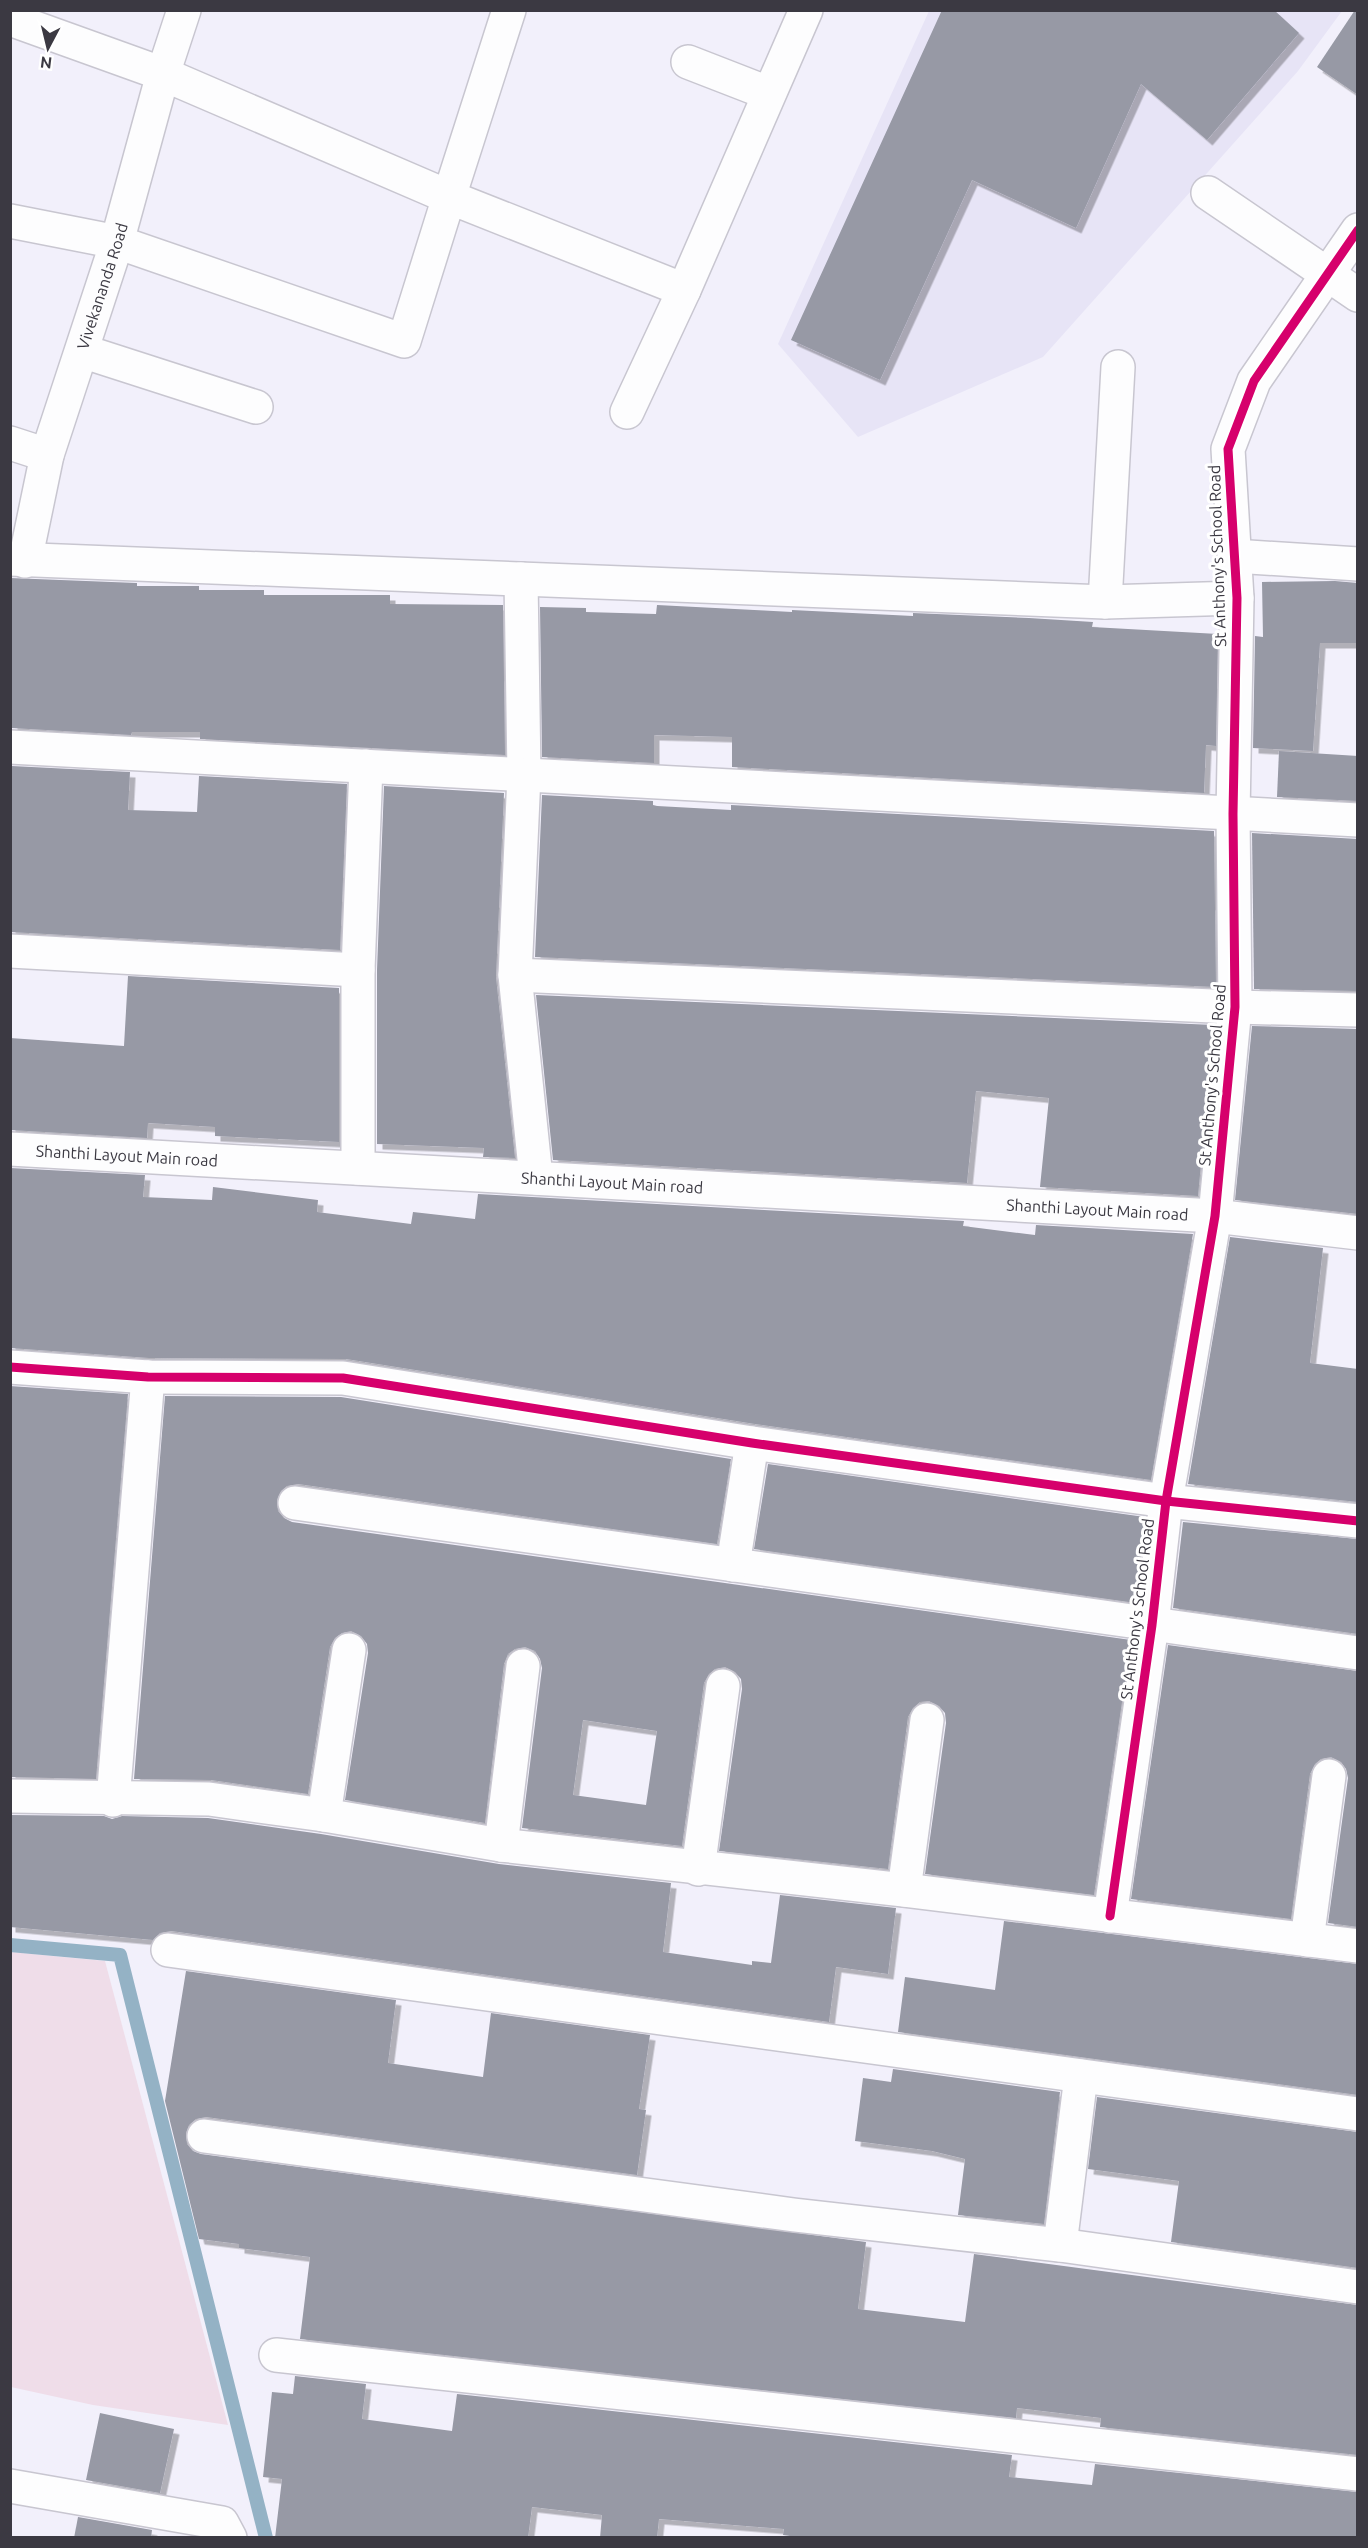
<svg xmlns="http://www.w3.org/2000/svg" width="1368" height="2548" font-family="Ubuntu,sans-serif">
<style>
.built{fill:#e7e4f6}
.green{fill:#efdde9}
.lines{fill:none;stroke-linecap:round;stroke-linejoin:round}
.stream{stroke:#94b2c5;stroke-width:14}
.building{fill:#9799a5;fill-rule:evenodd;filter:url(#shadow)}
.minor-casing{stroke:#c8c6d0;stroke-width:36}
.minor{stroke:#fdfdfe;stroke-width:33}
.cycleway-casing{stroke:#fff;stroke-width:13}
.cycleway{stroke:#d6006c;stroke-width:9}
.labels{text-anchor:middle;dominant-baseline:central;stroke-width:6;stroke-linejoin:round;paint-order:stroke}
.street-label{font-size:16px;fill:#3b3942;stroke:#fff}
</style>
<defs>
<filter id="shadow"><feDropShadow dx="5.5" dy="5.5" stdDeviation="0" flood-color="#0004"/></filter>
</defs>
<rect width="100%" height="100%" fill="#f2f0fb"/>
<path class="built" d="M929 11H1342L1298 71 1043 357 858 437 778 344Z"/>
<path class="green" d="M11 1952 105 1961 228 2425 93 2405 11 2387Z"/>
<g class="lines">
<path class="stream" d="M10 1945 120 1955 266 2538"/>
</g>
<g class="building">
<path d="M942 10H1274L1299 33 1207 140 1141 84 1076 228 972 180 880 380 791 340Z"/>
<path d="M1355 10H1358V95L1317 67Z"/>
<path d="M10 578 137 583V586H199V590H264V595H390V604L503 605 505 755 200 739V732H132L131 735 12 728Z"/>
<path d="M1335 581 1358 583V643H1320L1313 751 1253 748 1255 636 1263 637 1262 582Z"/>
<path d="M657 605 792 612V610L913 616V613L1029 618 1093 622 1092 627 1218 634 1216 746 1206 745 1204 793 732 767V737L654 735V763L542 757 540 607 586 608V612L656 614Z"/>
<path d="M1279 751 1358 756V801L1277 797Z"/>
<path d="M12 766 130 772 128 810 197 812 199 776 347 784 340 950 10 932Z"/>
<path d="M384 786 504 793 496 977 515 1158 483 1157 484 1148 377 1144V970Z"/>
<path d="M542 795 653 801V805L657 806 731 810V805L1214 831 1216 987 535 957Z"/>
<path d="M1252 833 1358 839V991L1254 989Z"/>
<path d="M128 976 339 988V1142L215 1136V1127L148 1123 147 1138 10 1130V1038L124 1046Z"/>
<path d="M536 995 1214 1025 1198 1196 1040 1187 1049 1098 976 1091 967 1183 553 1160Z"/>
<path d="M1252 1026 1358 1029V1214L1235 1200Z"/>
<path d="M10 1168 145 1175 143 1197 212 1200 213 1187 318 1200 317 1212 411 1224 413 1212 475 1219 478 1194 964 1221 963 1226 1035 1235 1036 1225 1193 1234 1151 1480 755 1424 346 1359 149 1358 10 1348Z"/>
<path d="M1230 1237 1323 1248 1310 1363 1358 1369V1502L1188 1484Z"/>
<path d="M10 1386 128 1394 96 1779 10 1777Z"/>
<path d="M165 1396 341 1397 731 1459 717 1544 298 1484 287 1486 281 1491 277 1500 278 1511 284 1518 292 1522 1131 1640 1094 1895 925 1874 946 1723 945 1713 939 1706 929 1701 920 1702 913 1708 908 1717 888 1869 719 1851 742 1689 741 1679 735 1672 725 1667 715 1669 709 1674 704 1683 682 1846 522 1828 542 1668 540 1659 535 1651 525 1647 515 1649 508 1654 504 1664 485 1823 345 1800 368 1653 367 1644 361 1636 351 1631 342 1633 335 1638 330 1647 308 1794 211 1780 134 1779ZM583 1720 657 1731 646 1805 573 1795Z"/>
<path d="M768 1464 1145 1517 1136 1603 754 1549Z"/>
<path d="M1183 1522 1358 1539V1634L1173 1608Z"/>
<path d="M1168 1645 1358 1671V1927L1328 1923 1348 1778 1346 1769 1341 1762 1331 1757 1321 1759 1315 1764 1310 1774 1291 1919 1131 1899Z"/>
<path d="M10 1815 104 1816 112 1819 122 1816 208 1818 321 1834 499 1864 671 1883 663 1952 752 1965V1961L771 1963 780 1895 896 1908 888 1974 836 1967 829 2022 171 1931 160 1933 153 1940 10 1927Z"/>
<path d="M1004 1921 1358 1964V2095L898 2032 905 1977 995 1990Z"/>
<path d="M186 1971 396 2000 388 2063 483 2077 491 2013 650 2035 639 2109 646 2110 637 2175 206 2117 196 2119 189 2125 186 2133 187 2144 193 2151 201 2154 866 2242 858 2309 965 2322 974 2254 1358 2305V2455L1100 2427 1101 2418 1017 2408 1016 2418 300 2339 310 2257 239 2248V2244L199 2239 165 2101Z"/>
<path d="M893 2069 1060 2092 1044 2224 958 2215 965 2159 932 2151 855 2141 863 2078 891 2082Z"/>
<path d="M1097 2097 1358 2132V2268L1171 2242 1179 2181 1088 2169Z"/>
<path d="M295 2376 366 2384 362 2419 452 2431 457 2394 1012 2455 1009 2477 1092 2485 1095 2464 1358 2492V2538H804L783 2535 784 2529 659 2519 657 2538H600L602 2515 532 2507 528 2538H275L282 2479 263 2477 272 2392 293 2394Z"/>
<path d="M100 2413 174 2429 160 2493 86 2480Z"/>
<path d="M78 2517 152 2530 151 2538H74Z"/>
</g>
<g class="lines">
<defs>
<g id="minor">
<path d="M10 19 163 74 449 197 509 10"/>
<path d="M688 62 768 93"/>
<path d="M1208 193 1358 295"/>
<path d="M10 221 117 242 404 341 449 197 684 290"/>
<path d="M82 351 256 407"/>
<path d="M627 412 684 290 806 10"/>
<path d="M10 443 47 455"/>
<path d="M1234 556 1358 564"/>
<path d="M10 559 1105 602 1237 598"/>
<path id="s1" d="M25 561 47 455 117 242 163 74 184 10"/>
<path d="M521 579 524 775 515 975 536 1178"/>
<path d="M1105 602 1118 367"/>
<path d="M10 747 1358 820"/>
<path d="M10 951 358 970"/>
<path d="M515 975 1235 1007 1358 1010"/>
<path id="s2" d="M10 1149 1215 1216 1358 1233"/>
<path d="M358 1168V970L366 766"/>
<path d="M10 1367 148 1377 343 1378 752 1443 1166 1501 1358 1521"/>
<path d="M295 1503 1358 1653"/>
<path d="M733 1565 752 1443"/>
<path d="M10 1796 209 1799 324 1815 501 1845 904 1890 1358 1946"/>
<path d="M113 1800 148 1377"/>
<path d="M324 1815 349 1650"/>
<path d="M501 1845 523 1666"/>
<path d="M698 1869 723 1686"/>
<path d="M904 1890 927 1720"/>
<path d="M1110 1916 1152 1625 1166 1501 1215 1216 1235 1007 1233 814 1237 598 1228 449 1254 381 1358 230"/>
<path d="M1307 1940 1329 1776"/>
<path d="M168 1950 1358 2114"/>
<path d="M204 2136 794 2215 1060 2245 1358 2287"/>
<path d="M1060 2245 1081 2076"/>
<path d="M276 2355 1358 2474"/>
<path d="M10 2486 222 2523 230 2538"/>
</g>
</defs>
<use href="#minor" class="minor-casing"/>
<use href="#minor" class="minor"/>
<defs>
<g id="cycleway">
<path d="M10 1367 148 1377 343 1378 752 1443 1166 1501 1358 1521"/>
<path d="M1110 1916 1152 1625 1166 1501 1215 1216 1235 1007 1233 814 1237 598 1228 449 1254 381 1358 230"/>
</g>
</defs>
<use href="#cycleway" class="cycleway-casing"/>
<use href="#cycleway" class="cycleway"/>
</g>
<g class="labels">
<g class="street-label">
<text stroke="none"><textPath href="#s1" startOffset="286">Vivekananda Road</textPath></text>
<text transform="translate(1217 556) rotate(-92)">St Anthony's School Road</text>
<text transform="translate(1212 1075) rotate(-85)">St Anthony's School Road</text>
<text stroke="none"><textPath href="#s2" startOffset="117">Shanthi Layout Main road</textPath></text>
<text stroke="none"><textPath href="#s2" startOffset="603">Shanthi Layout Main road</textPath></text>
<text stroke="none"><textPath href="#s2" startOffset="1089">Shanthi Layout Main road</textPath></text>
<text transform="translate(1137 1609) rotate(-83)">St Anthony's School Road</text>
</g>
</g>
<rect width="1368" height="2548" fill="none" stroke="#3b3942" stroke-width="24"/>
<g transform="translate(48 48) rotate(187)" stroke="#ffffff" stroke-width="4.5" paint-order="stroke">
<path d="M0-4.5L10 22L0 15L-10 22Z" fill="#3b3942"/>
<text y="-9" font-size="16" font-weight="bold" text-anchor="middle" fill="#3b3942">N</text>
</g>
</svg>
